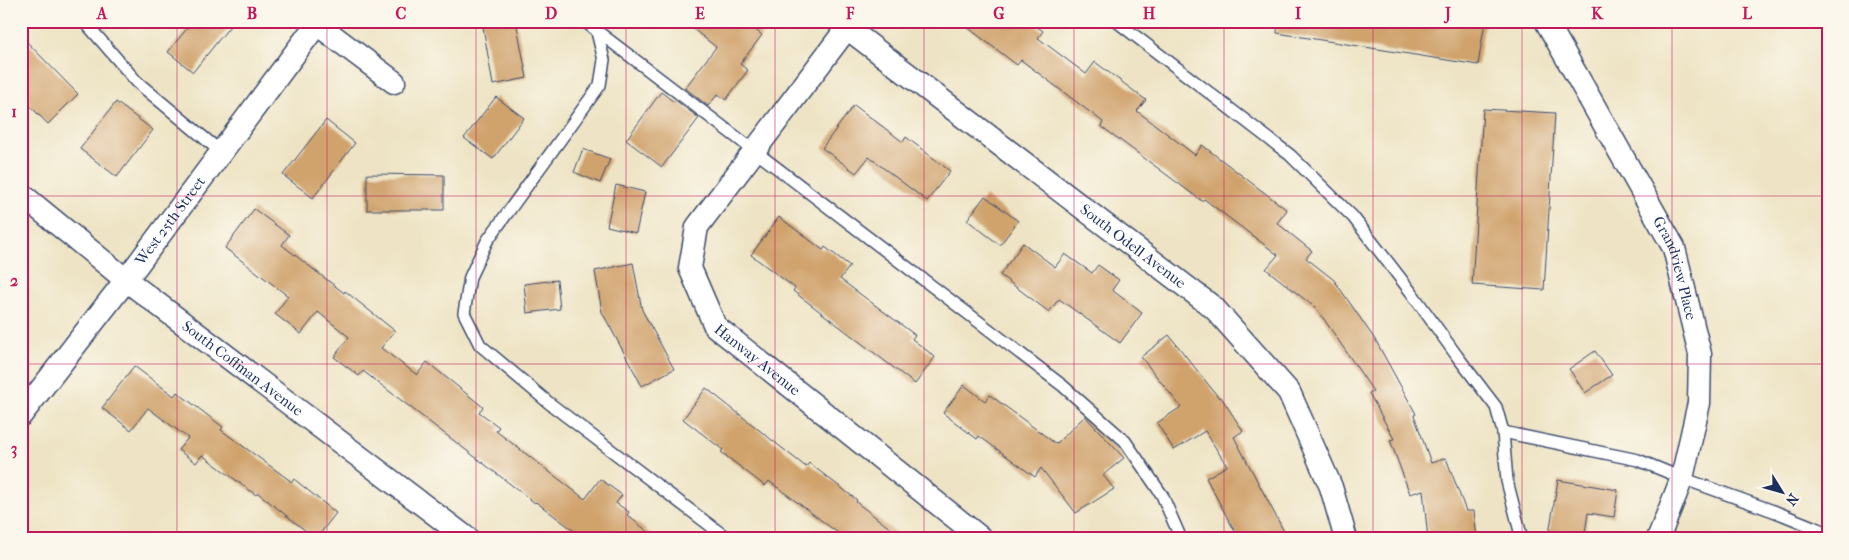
<svg xmlns="http://www.w3.org/2000/svg" width="1849" height="560" font-family="'IM FELL French Canon',serif">
<style>
.lines{fill:none;stroke-linecap:round;stroke-linejoin:round}
.stream{stroke:#5dc1db;stroke-width:8}
.building{fill:#d0a36d}
.lane-casing{stroke:#3b4a6d;stroke-width:14}
.street-casing{stroke:#3b4a6d;stroke-width:25}
.lane{stroke:#fff;stroke-width:11}
.street{stroke:#fff;stroke-width:22}
.grid{fill:none;stroke:#c2185b;stroke-width:1;stroke-opacity:0.55}
.labels{text-anchor:middle;dominant-baseline:central;stroke-width:4;stroke-linejoin:round;paint-order:stroke}
.street-label{font-size:15px;fill:#1b2f5e;stroke:#fbf7ec}
.neatline{fill:none;stroke:#c2185b;stroke-width:2}
.grid-label{font-size:16px;text-anchor:middle;font-weight:bold;fill:#c2185b}
</style>
<rect width="100%" height="100%" fill="#fbf7ec"/>
<filter id="ink" filterUnits="userSpaceOnUse"><feTurbulence type="fractalNoise" baseFrequency=".02" numOctaves="2"/><feDisplacementMap in="SourceGraphic" scale="10" xChannelSelector="R" yChannelSelector="G"/><feConvolveMatrix kernelMatrix="1 2 1 2 8 2 1 2 1" color-interpolation-filters="sRGB"/></filter>
<filter id="wash" filterUnits="userSpaceOnUse"><feTurbulence type="fractalNoise" baseFrequency=".0096" numOctaves="4" result="noise"/><feDisplacementMap in="SourceGraphic" scale="20" xChannelSelector="R" yChannelSelector="G"/><feGaussianBlur stdDeviation="1.12" result="paint"/><feColorMatrix in="noise" values="0 0 0 0 0 0 0 0 0 0 0 0 0 0 0 0 0 1.4 0 .05"/><feComposite in="paint" operator="in"/></filter>
<g filter="url(#wash)">
<rect width="100%" height="100%" fill="#eee4c5"/>
<g class="lines">
<path class="stream" d="M21 530 30 539"/>
</g>
<g id="blocks">
<g class="building">
<path d="M193 21H234L193 72 168 52Z"/>
<path d="M482 21H516L527 78 493 85Z"/>
<path d="M683 21H744L762 35 740 64 748 70 726 100 718 94 708 106 685 88 716 47Z"/>
<path d="M959 21H1029L1043 31 1038 38 1086 74 1095 62 1146 100 1137 111 1195 155 1202 145 1287 210 1277 223 1312 251 1306 258 1334 280 1376 341 1416 414 1414 415 1431 463 1446 458 1466 511H1474L1477 539H1428L1423 490 1410 494 1390 440 1394 439 1369 393 1373 391 1317 309 1266 269 1278 255 1204 199 1202 201 1101 126 1103 122 1021 60 1017 65Z"/>
<path d="M1278 21H1485L1478 65 1277 33Z"/>
<path d="M21 36 78 94 48 124 21 97Z"/>
<path d="M661 92 674 102 675 100 699 118 662 167 626 140Z"/>
<path d="M496 97 524 118 493 159 464 138Z"/>
<path d="M116 102 153 130 117 177 80 149Z"/>
<path d="M854 105 903 142 906 137 950 171 927 201 869 157 856 173 822 148Z"/>
<path d="M1483 109 1555 113 1544 290 1472 285Z"/>
<path d="M326 120 355 143 313 198 283 175Z"/>
<path d="M583 149 610 159 600 183 574 172Z"/>
<path d="M367 174 444 175V210H367Z"/>
<path d="M616 185 645 192 636 233 607 226Z"/>
<path d="M985 196 1018 221 1000 245 967 220Z"/>
<path d="M254 209 289 235 282 245 344 293 345 291 395 331 381 348 417 375 427 362 483 407 479 412 499 427 496 431 585 499 600 479 622 495 616 503 629 512 627 515 657 539H585L536 502 535 503 363 371 359 376 334 357 349 337 318 312 301 334 275 314 288 296 225 248Z"/>
<path d="M779 217 823 250 825 247 850 266 840 279 915 335 912 339 935 357 915 384 793 291 795 288 751 255Z"/>
<path d="M1023 243 1055 267 1065 254 1092 273 1098 265 1119 280 1112 290 1142 313 1120 343 1059 299 1049 312 1000 275Z"/>
<path d="M633 263 642 310 674 369 642 386 602 312 595 271Z"/>
<path d="M557 280 560 309 527 313 524 284Z"/>
<path d="M1169 335 1219 398 1221 397 1243 431 1234 437 1288 539H1239L1206 478 1227 466 1205 431 1174 450 1157 423 1181 407 1141 357Z"/>
<path d="M1595 351 1612 375 1585 393 1569 369Z"/>
<path d="M134 366 174 396 177 392 223 427 221 430 292 482 294 479 336 513 316 539 258 493 256 495 202 455 196 463 178 450 188 438 148 408 131 430 102 408Z"/>
<path d="M964 385 985 401 990 395 1056 444 1085 416 1124 458 1103 475 1114 489 1076 513 1041 468 1035 477 979 436 977 439 943 413Z"/>
<path d="M706 388 806 467 809 463 857 500 856 502 904 539H846L769 481 765 486 721 452 723 450 683 419Z"/>
<path d="M1558 480 1618 490 1614 517 1588 513 1584 539H1548Z"/>
</g>
</g>
</g>
<g filter="url(#ink)">
<use href="#blocks" fill-opacity="0" stroke="#3b4a6d" stroke-width="1"/>
<g class="lines">
<defs>
<g id="lane">
<path d="M84 21 137 82 221 152"/>
<path d="M584 21 1063 386 1125 441 1162 495 1181 539"/>
<path d="M1116 21 1290 155 1353 217 1411 292 1457 356 1496 407 1503 432 1507 481 1522 539"/>
<path d="M597 32 604 60 600 85 487 241 470 277 464 313 480 345 549 403 728 539"/>
<path d="M1503 432 1638 460 1682 478 1776 512 1828 533"/>
</g>
<g id="street">
<path d="M313 21 394 82"/>
<path id="s1" d="M838 21 1214 308 1289 392 1331 487 1346 539"/>
<path id="s2" d="M1546 21 1674 248 1700 354 1699 403 1682 478 1658 539"/>
<path id="s3" d="M847 28 697 227 690 268 715 326 982 539"/>
<path id="s4" d="M21 194 126 280 468 539"/>
<path id="s5" d="M21 415 126 280 319 21"/>
</g>
</defs>
<use href="#lane" class="lane-casing"/>
<use href="#street" class="street-casing"/>
<use href="#lane" class="lane"/>
<use href="#street" class="street"/>
</g>
</g>
<path class="grid" d="M177 21V539M327 21V539M476 21V539M626 21V539M775 21V539M924 21V539M1074 21V539M1224 21V539M1373 21V539M1522 21V539M1672 21V539M21 196H1828M21 364H1828"/>
<g class="labels">
<g class="street-label">
<text stroke="none"><textPath href="#s5" startOffset="245">West 25th Street</textPath></text>
<text stroke="none"><textPath href="#s1" startOffset="371">South Odell Avenue</textPath></text>
<text stroke="none"><textPath href="#s2" startOffset="280">Grandview Place</textPath></text>
<text stroke="none"><textPath href="#s3" startOffset="408">Hanway Avenue</textPath></text>
<text stroke="none"><textPath href="#s4" startOffset="282">South Coffman Avenue</textPath></text>
</g>
</g>
<rect width="1849" height="560" fill="none" stroke="#fbf7ec" stroke-width="55"/>
<g transform="translate(1782 492) rotate(127)" stroke="#fbf7ec" stroke-width="4" paint-order="stroke">
<path d="M0-4L9 19L0 12L-9 19Z" fill="#1b2f5e"/>
<text y="-8" font-size="14" font-weight="bold" text-anchor="middle" fill="#1b2f5e">N</text>
</g>
<rect x="28" y="28" width="1794" height="504" class="neatline"/>
<g class="grid-label">
<text x="102" y="19">A</text>
<text x="252" y="19">B</text>
<text x="401" y="19">C</text>
<text x="551" y="19">D</text>
<text x="700" y="19">E</text>
<text x="850" y="19">F</text>
<text x="999" y="19">G</text>
<text x="1149" y="19">H</text>
<text x="1298" y="19">I</text>
<text x="1448" y="19">J</text>
<text x="1597" y="19">K</text>
<text x="1747" y="19">L</text>
<text x="14" y="117">1</text>
<text x="14" y="286">2</text>
<text x="14" y="454">3</text>
</g>
</svg>
